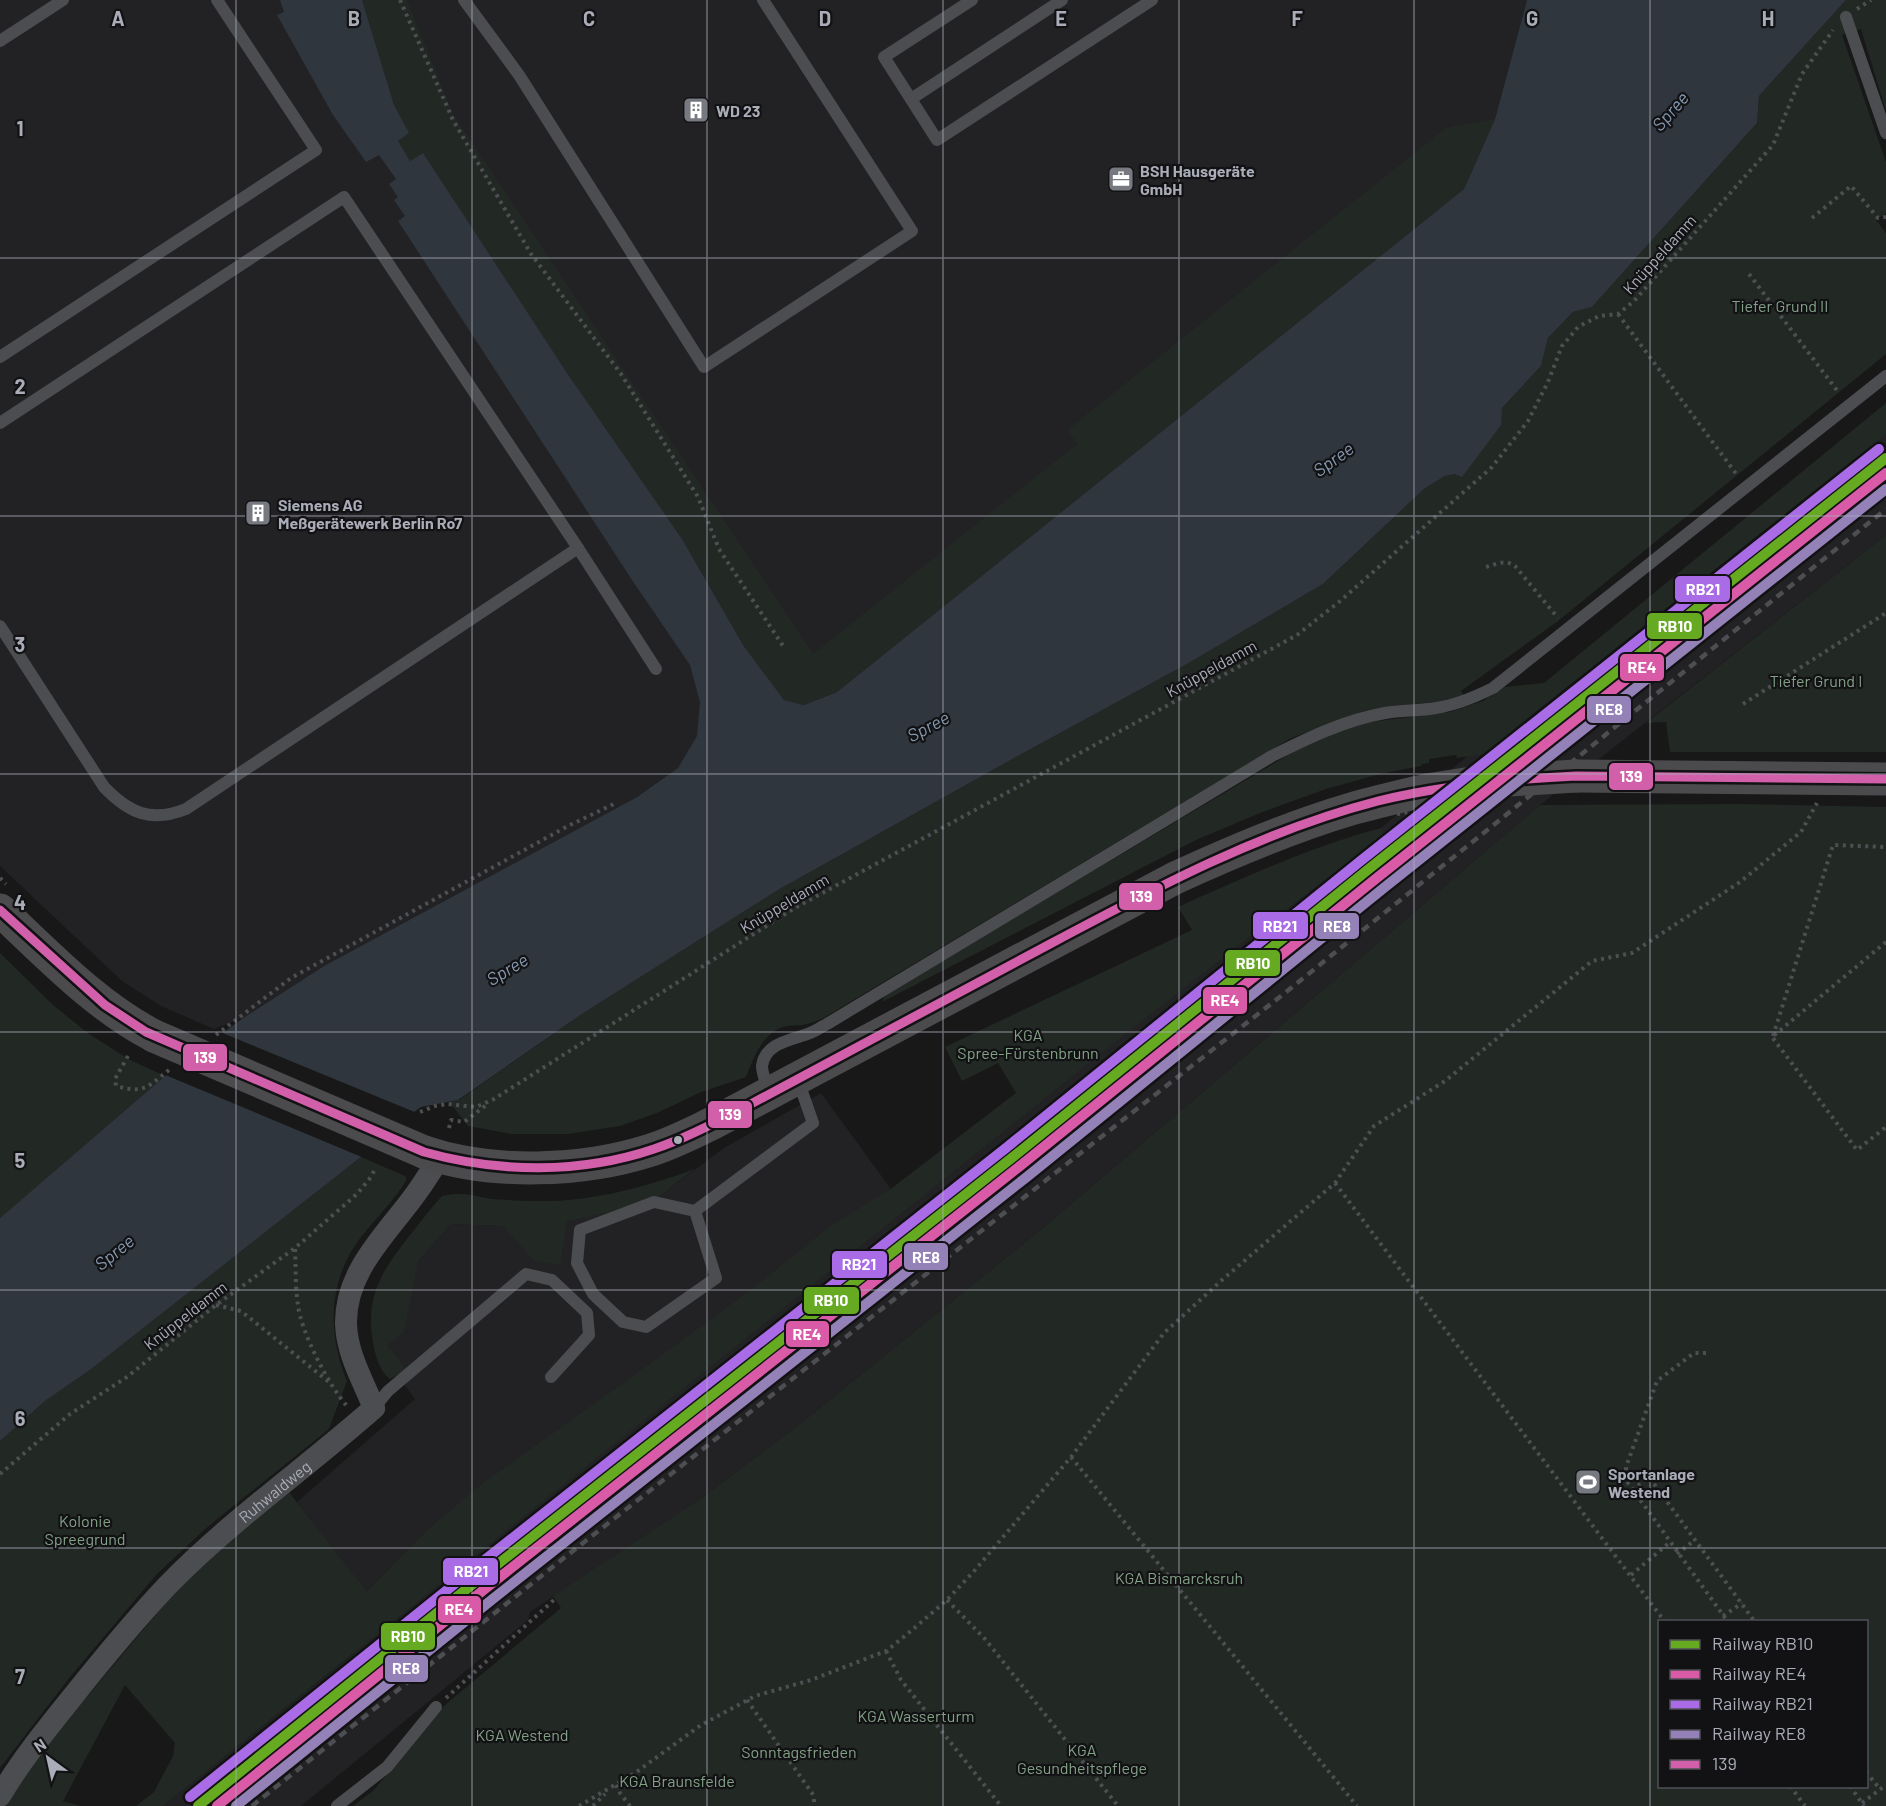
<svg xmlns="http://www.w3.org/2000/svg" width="1886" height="1806" font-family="Barlow,sans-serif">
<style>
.built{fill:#222224}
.green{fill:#222823;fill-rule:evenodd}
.water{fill:#2f363d}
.pier{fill:#181818}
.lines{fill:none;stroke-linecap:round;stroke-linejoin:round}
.path{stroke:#4e4f52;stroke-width:4;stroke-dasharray:3 4.5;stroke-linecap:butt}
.lane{stroke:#4c4d50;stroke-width:12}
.street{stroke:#4c4d50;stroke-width:22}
.secondary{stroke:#4b4b4e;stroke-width:33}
.rail{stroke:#4d4e51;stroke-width:4.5;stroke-dasharray:8 6;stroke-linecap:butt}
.path-bridge{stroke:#4e4f52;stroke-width:4;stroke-dasharray:3 4.5;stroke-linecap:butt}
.secondary-bridge{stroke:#4b4b4e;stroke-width:33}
.bus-1-casing{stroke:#121214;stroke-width:14}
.bus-1{stroke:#d25fa9;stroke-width:9}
.rail-1-casing{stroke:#121214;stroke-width:15}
.rail-2-casing{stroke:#121214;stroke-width:15}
.rail-3-casing{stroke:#121214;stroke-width:15}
.rail-4-casing{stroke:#121214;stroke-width:15}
.rail-1{stroke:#6a2;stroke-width:10}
.rail-2{stroke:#d95aa6;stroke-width:10}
.rail-3{stroke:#aa6be7;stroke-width:10}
.rail-4{stroke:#9481b8;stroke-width:10}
.grid{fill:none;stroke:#aaadb8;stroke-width:1.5;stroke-opacity:0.55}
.bus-dot{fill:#aaadb8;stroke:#121214;stroke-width:2}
.labels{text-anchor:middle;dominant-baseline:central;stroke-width:4.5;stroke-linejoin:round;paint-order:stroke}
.poi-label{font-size:16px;font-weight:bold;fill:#aaadb8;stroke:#121214;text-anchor:start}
.street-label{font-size:16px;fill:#aaadb8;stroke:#121214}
.park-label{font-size:16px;fill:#83a187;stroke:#121214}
.water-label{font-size:18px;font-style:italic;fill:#8498af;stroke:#121214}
.grid-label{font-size:20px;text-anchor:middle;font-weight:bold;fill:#aaadb8;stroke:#121214;stroke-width:4.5;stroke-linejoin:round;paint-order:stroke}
.line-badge{stroke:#121214;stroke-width:2}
.badge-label{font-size:16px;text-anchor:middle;font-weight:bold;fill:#fff}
</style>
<rect width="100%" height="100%" fill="#181818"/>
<g class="built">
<path d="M0 0H1527L1495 119 678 768 637 797 324 966 243 1018 214 1029 161 1006 122 981 0 866Z"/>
<path d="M1886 426V535L1540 805 1044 1227 806 1419 703 1497 530 1612 528 1620 301 1806H163L353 1654 366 1593 297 1502 415 1399 394 1371 385 1346 418 1262 451 1224 503 1226 657 1198 724 1148 821 1093 891 1189 1097 1031 1381 828 1469 755Z"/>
</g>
<g class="green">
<path d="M362 0H407L453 114 813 654 1077 444 1067 430 1446 128 1495 119 1464 189 837 692 804 705 784 700 743 645 682 539 567 373 423 153 410 161 397 141 409 133 394 105Z"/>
<path d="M1846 0H1886V111L1861 29 1842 35 1886 162V213L1876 220 1886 233V354L1558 621 1461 691 1464 696 1443 701 1367 710 1291 738 825 1017C819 1020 812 1023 806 1024 800 1026 793 1025 787 1026 763 1031 754 1057 746 1077L701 1092 657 1113 620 1126 568 1134H511L468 1126 449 1102 421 1107 459 1100 582 1014 778 890 1016 757 1187 664 1323 584 1424 489 1445 476 1455 474 1502 408 1541 366 1548 338 1573 312 1592 307 1757 123 1759 96Z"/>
<path d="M1886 403V434L1495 744C1491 758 1470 755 1457 758L1456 755 1429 759V763L1422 764 1421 766 1380 774 1326 789 1260 813 1196 840 882 1002 885 995 1293 752 1333 733 1370 722 1450 712 1483 701 1505 687 1544 683Z"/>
<path d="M1886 535V752H1670L1666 722 1646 723Z"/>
<path d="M1738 804 1886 807V1806H353L373 1791 445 1705 561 1608 553 1596 703 1497 806 1419 1044 1227 1540 805ZM1660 1622H1866V1786H1660Z"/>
<path d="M1381 828 1383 836 1252 935 1100 1054 163 1806H136L154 1792 173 1756 175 1743 125 1685 63 1801 81 1806H5L19 1783 49 1742 169 1599 215 1553 289 1492 367 1592 426 1531 483 1483 647 1366 752 1289 829 1227 892 1188 1016 1093 998 1063 962 1081 945 1047 1192 930 1178 907C1245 877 1310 847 1381 828Z"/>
<path d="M0 953 53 1005 89 1034 130 1060 165 1076 0 1218Z"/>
<path d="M361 1157 405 1176 407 1179C395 1200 376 1218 361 1237 328 1280 327 1333 347 1381L329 1429 205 1529 156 1575 70 1677 0 1768V1441L45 1401 90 1370Z"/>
<path d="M695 1169 657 1198 611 1212 567 1221 560 1265 534 1261 503 1226 451 1224 418 1262 404 1332 387 1345 399 1359 406 1371 390 1379C379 1371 376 1357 373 1343 365 1295 382 1271 410 1235 421 1221 431 1208 442 1196 463 1191 473 1196 492 1199 507 1200 523 1201 538 1201 593 1202 644 1187 695 1169Z"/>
</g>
<path class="water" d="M280 0H362L394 105 409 133 398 141 410 161 423 153 567 373 682 539 743 645 784 700 804 705 837 692 1464 189 1495 119 1527 0H1846L1759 96 1757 123 1592 307 1573 312 1548 338 1541 366 1502 408 1501 425 1462 477 1455 474 1445 476 1424 489 1323 584 1187 664 1016 757 778 890 582 1014 458 1100 421 1107 364 1148 361 1157 90 1370 45 1401 0 1441V1218L165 1076 243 1018 324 966 637 797 678 768 697 736 700 702 690 665 632 580 398 221 405 216 394 200 398 197 389 184 396 179 379 155 366 162 333 115 277 15 284 12Z"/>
<path class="pier" d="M220 1032 417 1113 366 1150 364 1158 163 1074Z"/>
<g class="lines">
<g class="path">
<path d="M400 0 453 120 531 254 621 374 698 497 719 549 785 649"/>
<path d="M1857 9 1871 0"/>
<path d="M1812 218 1851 186 1878 218 1886 217"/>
<path d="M1749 274 1839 393"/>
<path d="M1618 314 1737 475"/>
<path d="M1486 567C1497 564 1505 559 1515 566L1558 618"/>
<path d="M1743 704 1886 613"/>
<path d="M0 878 6 884"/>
<path d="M1886 942 1772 1037 1857 1150 1886 1127"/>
<path d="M216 1035 291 978 568 826 616 803"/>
<path d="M1773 1036 1833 845 1886 847"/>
<path d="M128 1056 115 1079 116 1086C145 1094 147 1087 169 1070"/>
<path d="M420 1112 435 1106 448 1104 476 1107 494 1099 793 909 1297 635 1339 602 1492 467 1528 421 1548 382 1562 346 1578 327 1599 316 1618 314 1634 301 1773 145 1802 74 1833 30"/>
<path d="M449 1128 451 1120 464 1122 489 1103"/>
<path d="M1335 1183 1665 1622"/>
<path d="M295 1249C296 1268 295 1287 298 1305 301 1332 329 1386 347 1406"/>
<path d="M216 1305 241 1311 329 1382"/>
<path d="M1706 1353H1694L1657 1381 1626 1467V1480L1728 1622"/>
<path d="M1071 1457 1357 1806"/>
<path d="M0 1474 70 1414 127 1377 216 1305 295 1248 357 1194 371 1177 376 1167"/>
<path d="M1632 1490 1649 1477 1755 1622"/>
<path d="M1677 1554 1695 1540"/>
<path d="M1631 1575 1669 1543"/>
<path d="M947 1600 985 1639 1118 1806"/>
<path d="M1723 1616 1742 1603"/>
<path d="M886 1651 901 1680 1001 1806"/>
<path d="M446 1698 556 1598"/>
<path d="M747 1700 814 1796V1806"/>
<path d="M1866 1772 1880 1789"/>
<path d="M616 1785 620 1793 630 1806"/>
<path d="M1790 1786 1805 1806"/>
<path d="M1850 1786 1864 1806"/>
<path d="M1862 1803 1886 1785"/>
<path d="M579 1806 635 1773 701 1725 755 1696 811 1680 886 1651 905 1636 947 1600 975 1570 1071 1457 1164 1333 1222 1280 1335 1183 1374 1126 1445 1081 1592 961 1632 953 1740 882 1801 832 1817 803"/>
<path d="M593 1806 605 1794"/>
</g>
<g class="lane">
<path d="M464 0 519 75 704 367 912 231 763 0"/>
<path d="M972 0 884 57 937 140 1152 0"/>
<path d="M1846 17 1886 133"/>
<path d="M0 41 63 0"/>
<path d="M911 99 1062 0"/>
<path d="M0 357 316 150 217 0"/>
<path d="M0 423 344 197 578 548 656 669"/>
<path d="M0 626 104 787C129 813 151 823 186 809L578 548"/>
<path d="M769 1093C767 1085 762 1074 762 1066 765 1042 793 1040 810 1033 816 1031 821 1027 827 1024L1272 756C1308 738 1345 720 1385 713 1402 710 1419 711 1436 708 1456 705 1475 697 1493 688L1886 376"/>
<path d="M695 1211 654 1202 580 1230 577 1263 593 1294 623 1322 646 1327 716 1278 695 1211 813 1123 798 1080"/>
<path d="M374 1408 388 1391 526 1274 552 1280 587 1313 589 1335 551 1377"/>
<path d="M337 1806 387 1767 436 1707"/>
</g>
<path class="street" id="s1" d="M0 1796C20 1762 45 1731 70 1700 101 1661 133 1622 167 1586 230 1521 306 1468 374 1408 363 1381 347 1354 346 1324 345 1270 388 1233 417 1192 425 1181 432 1169 440 1158"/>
<g class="secondary">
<path d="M1576 776 1886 779"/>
<path d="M0 910C48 955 95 1005 154 1036"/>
<path d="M424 1152C492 1175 583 1172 651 1150 673 1143 694 1132 715 1122L1175 878C1232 852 1290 827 1351 809 1376 802 1402 796 1427 790"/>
</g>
<path class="rail" d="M252 1806 569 1554 1281 996 1886 509"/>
<path class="path-bridge" d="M1397 814 1414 811"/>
<g class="secondary-bridge">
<path d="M1427 790 1478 782 1576 776"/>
<path d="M154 1036 424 1152"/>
</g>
<defs>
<path id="bus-1" d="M0 910 105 1005 146 1032 424 1152C499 1173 580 1174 654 1149 687 1138 718 1121 749 1105 849 1051 949 997 1050 944 1155 888 1262 831 1378 801 1443 785 1509 779 1576 776L1886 779"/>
</defs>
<use href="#bus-1" class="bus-1-casing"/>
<use href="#bus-1" class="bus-1"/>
<defs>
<path id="rail-1" d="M198 1806 479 1579 1013 1157 1370 868 1886 458"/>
<path id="rail-2" d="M217 1806 486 1588 1020 1166 1378 877 1886 473"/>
<path id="rail-3" d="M190 1797 472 1570 1006 1148 1363 859 1879 449"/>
<path id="rail-4" d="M236 1806 494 1598 1028 1176 1385 887 1886 489"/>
</defs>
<use href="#rail-1" class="rail-1-casing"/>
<use href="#rail-2" class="rail-2-casing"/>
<use href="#rail-3" class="rail-3-casing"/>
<use href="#rail-4" class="rail-4-casing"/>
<use href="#rail-1" class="rail-1"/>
<use href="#rail-2" class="rail-2"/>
<use href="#rail-3" class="rail-3"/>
<use href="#rail-4" class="rail-4"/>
</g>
<path class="grid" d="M236 0V1806M472 0V1806M707 0V1806M943 0V1806M1179 0V1806M1414 0V1806M1650 0V1806M0 258H1886M0 516H1886M0 774H1886M0 1032H1886M0 1290H1886M0 1548H1886"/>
<defs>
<symbol id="building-square" viewBox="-11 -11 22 22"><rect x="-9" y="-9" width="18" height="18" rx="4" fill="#777980" stroke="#121214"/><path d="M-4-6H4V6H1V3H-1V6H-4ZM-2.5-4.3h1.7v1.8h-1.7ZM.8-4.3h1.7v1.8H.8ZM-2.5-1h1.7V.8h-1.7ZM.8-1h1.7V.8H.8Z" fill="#fff"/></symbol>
<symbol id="office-square" viewBox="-11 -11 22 22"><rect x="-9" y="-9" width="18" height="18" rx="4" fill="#777980" stroke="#121214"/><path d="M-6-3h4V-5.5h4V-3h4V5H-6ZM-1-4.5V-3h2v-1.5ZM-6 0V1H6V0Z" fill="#fff"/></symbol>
<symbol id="stadium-square" viewBox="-11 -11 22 22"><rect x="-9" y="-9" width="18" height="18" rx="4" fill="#777980" stroke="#121214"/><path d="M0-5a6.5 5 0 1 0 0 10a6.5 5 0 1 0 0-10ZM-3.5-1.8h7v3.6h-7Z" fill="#fff"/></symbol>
</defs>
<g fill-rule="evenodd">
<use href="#building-square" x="681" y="95" width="30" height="30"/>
<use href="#office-square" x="1106" y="164" width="30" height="30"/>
<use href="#building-square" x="243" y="498" width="30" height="30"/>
<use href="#stadium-square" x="1573" y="1467" width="30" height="30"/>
</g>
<circle class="bus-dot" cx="678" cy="1140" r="5"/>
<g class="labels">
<g class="poi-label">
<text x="716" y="110">WD 23</text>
<text x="1140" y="170">BSH Hausgeräte<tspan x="1140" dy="18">GmbH</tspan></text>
<text x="278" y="504">Siemens AG<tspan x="278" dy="18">Meßgerätewerk Berlin Ro7</tspan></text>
<text x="1608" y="1473">Sportanlage<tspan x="1608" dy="18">Westend</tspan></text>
</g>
<g class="street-label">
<text transform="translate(1659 254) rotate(-48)">Knüppeldamm</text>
<text transform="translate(1211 668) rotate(-29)">Knüppeldamm</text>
<text transform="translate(784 903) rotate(-31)">Knüppeldamm</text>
<text transform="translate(185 1315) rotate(-38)">Knüppeldamm</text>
<text stroke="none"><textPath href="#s1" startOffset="412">Ruhwaldweg</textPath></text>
</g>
<g class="park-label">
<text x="1780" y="305">Tiefer Grund II</text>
<text x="1816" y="680">Tiefer Grund I</text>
<text x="1028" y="1034">KGA<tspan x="1028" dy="18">Spree-Fürstenbrunn</tspan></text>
<text x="85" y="1520">Kolonie<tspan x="85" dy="18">Spreegrund</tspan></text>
<text x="1179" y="1577">KGA Bismarcksruh</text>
<text x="916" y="1715">KGA Wasserturm</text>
<text x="522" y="1734">KGA Westend</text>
<text x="1082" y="1749">KGA<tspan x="1082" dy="18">Gesundheitspflege</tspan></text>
<text x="799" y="1751">Sonntagsfrieden</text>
<text x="677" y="1780">KGA Braunsfelde</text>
</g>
<g class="water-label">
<text transform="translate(1670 111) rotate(-49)">Spree</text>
<text transform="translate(1333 459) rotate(-36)">Spree</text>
<text transform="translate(928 726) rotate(-28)">Spree</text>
<text transform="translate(507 969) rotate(-31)">Spree</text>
<text transform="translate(114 1252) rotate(-39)">Spree</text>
</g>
</g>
<g class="grid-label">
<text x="118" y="26">A</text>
<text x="354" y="26">B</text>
<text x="589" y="26">C</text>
<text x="825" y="26">D</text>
<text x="1061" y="26">E</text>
<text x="1297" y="26">F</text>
<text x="1532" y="26">G</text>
<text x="1768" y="26">H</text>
<text x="20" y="136">1</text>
<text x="20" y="394">2</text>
<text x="20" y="652">3</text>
<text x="20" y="910">4</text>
<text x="20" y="1168">5</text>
<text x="20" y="1426">6</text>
<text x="20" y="1684">7</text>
</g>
<g class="line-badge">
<rect x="1674" y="575" width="57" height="28" rx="6" fill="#aa6be7"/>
<rect x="1646" y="612" width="57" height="28" rx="6" fill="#6a2"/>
<rect x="1619" y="653" width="46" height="29" rx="6" fill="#d95aa6"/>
<rect x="1586" y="695" width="46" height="29" rx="6" fill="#9481b8"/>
<rect x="1608" y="762" width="46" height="29" rx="6" fill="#d25fa9"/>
<rect x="1118" y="882" width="46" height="29" rx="6" fill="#d25fa9"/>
<rect x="1252" y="911" width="57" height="29" rx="6" fill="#aa6be7"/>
<rect x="1314" y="912" width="46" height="28" rx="6" fill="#9481b8"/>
<rect x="1224" y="949" width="57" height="28" rx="6" fill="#6a2"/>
<rect x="1202" y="986" width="46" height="29" rx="6" fill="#d95aa6"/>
<rect x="182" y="1043" width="46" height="29" rx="6" fill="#d25fa9"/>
<rect x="707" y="1100" width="46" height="29" rx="6" fill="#d25fa9"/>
<rect x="903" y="1242" width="46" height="29" rx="6" fill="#9481b8"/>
<rect x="831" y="1250" width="57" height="29" rx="6" fill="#aa6be7"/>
<rect x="803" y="1286" width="57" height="29" rx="6" fill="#6a2"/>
<rect x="785" y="1320" width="45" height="28" rx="6" fill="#d95aa6"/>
<rect x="442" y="1557" width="57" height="29" rx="6" fill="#aa6be7"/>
<rect x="437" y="1595" width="45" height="29" rx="6" fill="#d95aa6"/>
<rect x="380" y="1622" width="56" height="29" rx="6" fill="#6a2"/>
<rect x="384" y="1654" width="45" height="29" rx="6" fill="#9481b8"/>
</g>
<g class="badge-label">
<text x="1703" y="595">RB21</text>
<text x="1675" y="632">RB10</text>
<text x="1642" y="673">RE4</text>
<text x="1609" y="715">RE8</text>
<text x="1631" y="782">139</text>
<text x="1141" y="902">139</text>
<text x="1280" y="932">RB21</text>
<text x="1337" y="932">RE8</text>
<text x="1253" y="969">RB10</text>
<text x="1225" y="1006">RE4</text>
<text x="205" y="1063">139</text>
<text x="730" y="1120">139</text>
<text x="926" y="1263">RE8</text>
<text x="859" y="1270">RB21</text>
<text x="831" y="1306">RB10</text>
<text x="807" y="1340">RE4</text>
<text x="471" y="1577">RB21</text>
<text x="459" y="1615">RE4</text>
<text x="408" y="1642">RB10</text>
<text x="406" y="1674">RE8</text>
</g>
<rect x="1658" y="1620" width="210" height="168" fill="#121214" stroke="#4f5056" stroke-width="1.5"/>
<rect x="1670" y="1640" width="30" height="9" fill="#66aa22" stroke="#4f5056" stroke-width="1.5"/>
<text x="1712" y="1650" font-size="18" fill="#aaadb8">Railway RB10</text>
<rect x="1670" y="1670" width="30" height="9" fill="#d95aa6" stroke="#4f5056" stroke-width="1.5"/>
<text x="1712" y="1680" font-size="18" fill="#aaadb8">Railway RE4</text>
<rect x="1670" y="1700" width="30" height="9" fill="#aa6be7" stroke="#4f5056" stroke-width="1.5"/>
<text x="1712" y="1710" font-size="18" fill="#aaadb8">Railway RB21</text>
<rect x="1670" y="1730" width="30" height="9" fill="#9481b8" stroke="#4f5056" stroke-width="1.5"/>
<text x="1712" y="1740" font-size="18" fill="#aaadb8">Railway RE8</text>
<rect x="1670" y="1760" width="30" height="9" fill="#d25fa9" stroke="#4f5056" stroke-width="1.5"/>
<text x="1712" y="1770" font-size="18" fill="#aaadb8">139</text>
<g transform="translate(48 1758) rotate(327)" stroke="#121214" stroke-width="4.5" paint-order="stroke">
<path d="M0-4.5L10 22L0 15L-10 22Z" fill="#aaadb8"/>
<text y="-9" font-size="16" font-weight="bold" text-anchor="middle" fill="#aaadb8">N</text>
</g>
</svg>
